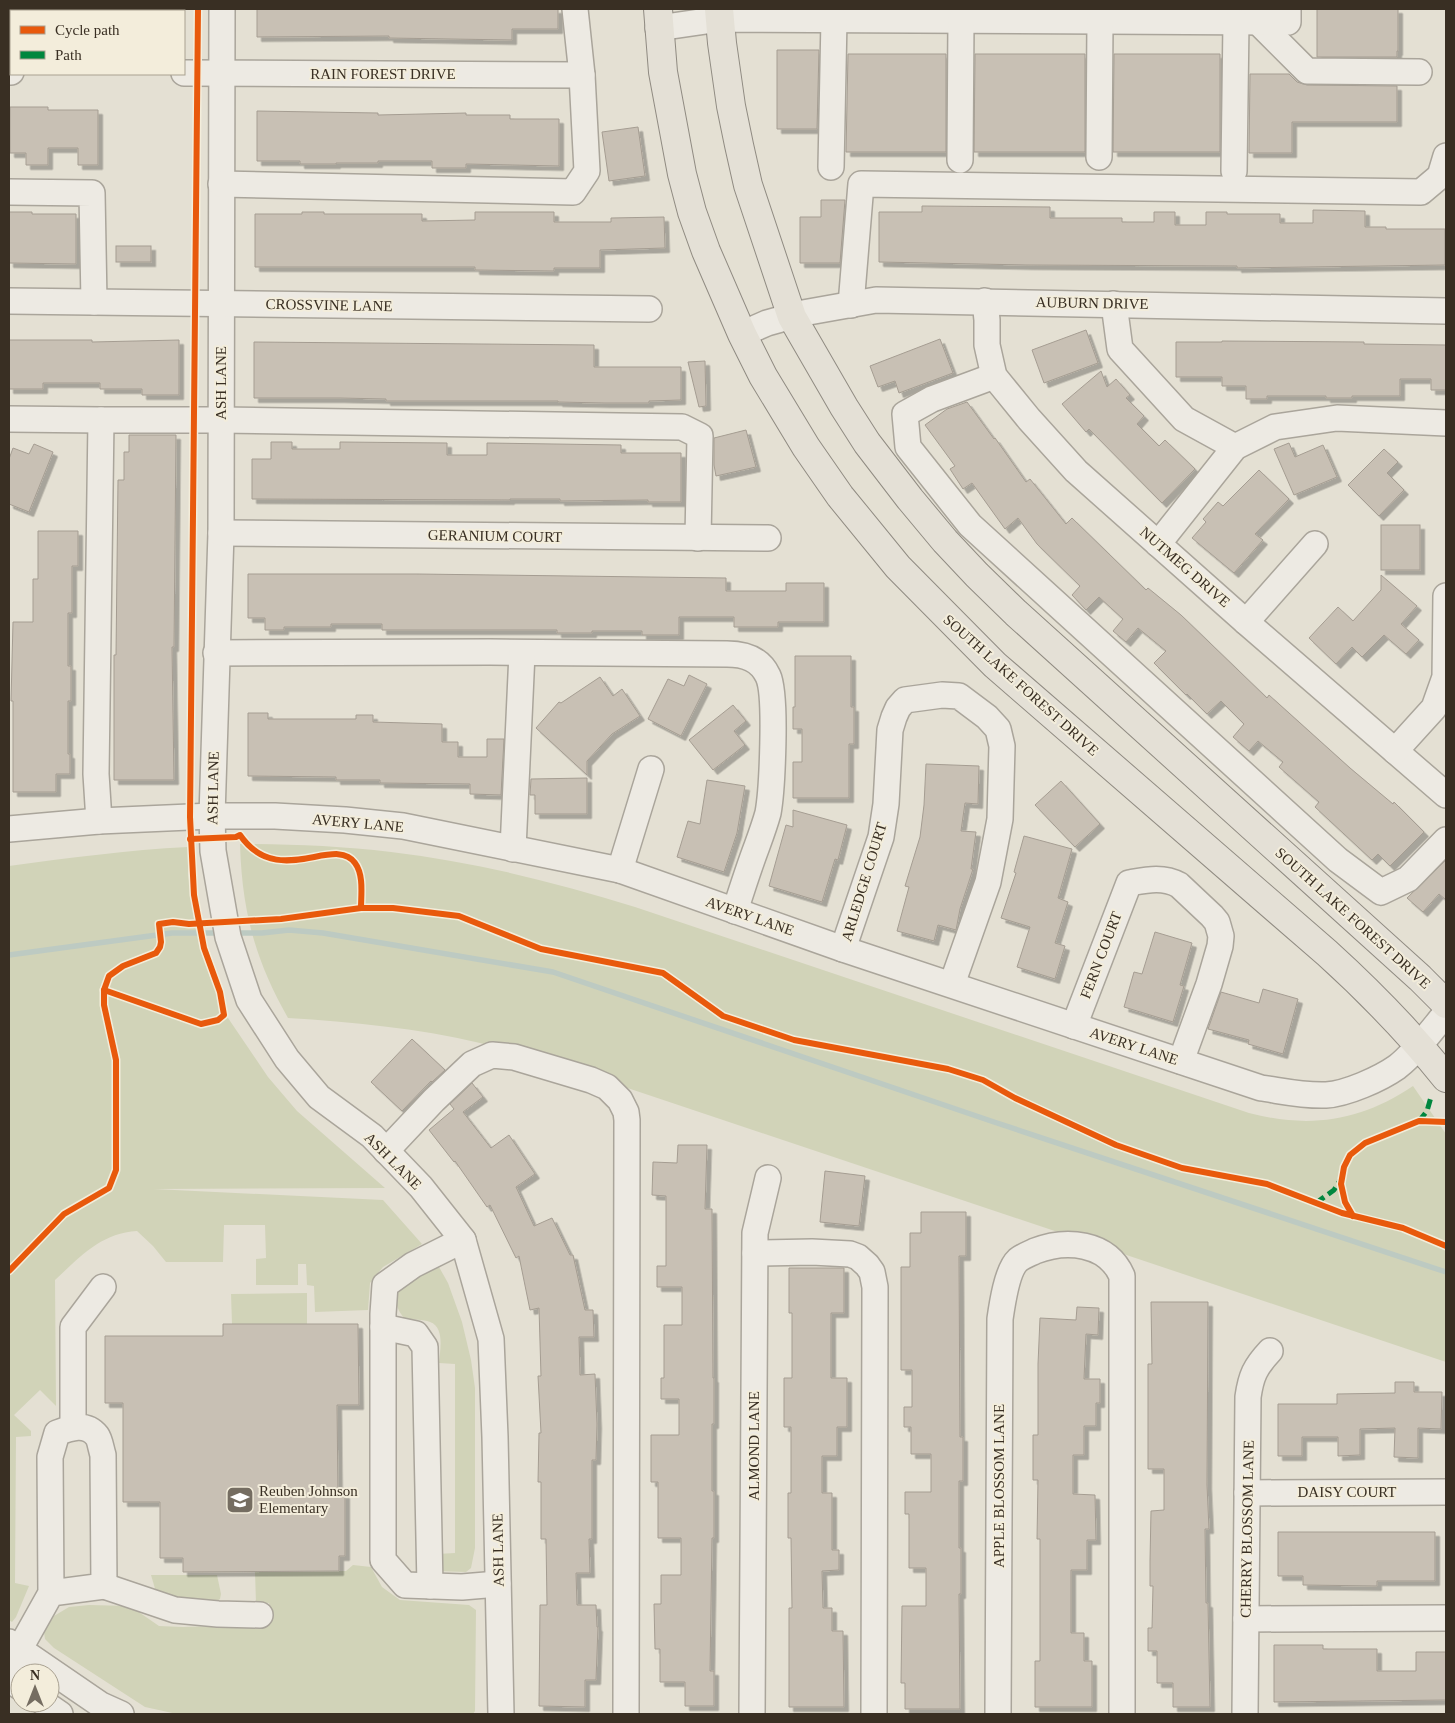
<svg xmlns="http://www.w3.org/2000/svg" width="1455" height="1723" font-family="Georgia,serif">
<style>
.green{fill:#d1d3b8}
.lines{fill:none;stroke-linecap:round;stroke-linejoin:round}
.stream{stroke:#bdcac2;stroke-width:5.5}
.building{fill:#c8c0b4;stroke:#a59d92;filter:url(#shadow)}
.minor-casing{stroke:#aaa59b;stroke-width:28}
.major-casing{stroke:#908b82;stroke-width:30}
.minor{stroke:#edeae3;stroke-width:25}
.major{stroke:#e4e0d6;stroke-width:28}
.quiet{stroke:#00873e;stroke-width:5;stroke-dasharray:10 5;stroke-linecap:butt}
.cycleway-casing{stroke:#f3eddb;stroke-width:9}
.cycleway{stroke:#e8590c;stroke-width:6}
.labels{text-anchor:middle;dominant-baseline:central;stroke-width:4;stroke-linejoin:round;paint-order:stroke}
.street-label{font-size:15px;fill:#392f23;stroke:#f3eddb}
.poi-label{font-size:15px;fill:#392f23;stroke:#f3eddb;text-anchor:start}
</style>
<defs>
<filter id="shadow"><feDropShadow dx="4.5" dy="4.5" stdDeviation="0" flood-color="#0004"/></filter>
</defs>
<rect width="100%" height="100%" fill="#e4e0d3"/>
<g class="green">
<path d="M240 844C290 844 341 846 391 852 475 862 555 882 635 907L1249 1113C1310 1129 1361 1121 1413 1086L1446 1134V1362L547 1061C525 1055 503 1049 480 1043 417 1028 352 1022 288 1018 255 960 242 911 240 844Z"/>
<path d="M188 847V873L195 926 210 977 228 1018 268 1077 297 1111 385 1188 154 1189 383 1200 422 1244 383 1267 370 1283 368 1310 315 1312 314 1286 307 1285 306 1264H298V1285H256V1259L266 1258 265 1225H224L223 1262H166L153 1246 137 1231C101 1233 80 1257 55 1280L56 1406 40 1390 14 1415 31 1431V1436L16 1437 15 1583 29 1586 16 1617 12 1622 9 1620V866C68 858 128 850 188 847Z"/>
<path d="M439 1267 448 1283 462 1322 471 1360 475 1388V1548L471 1568 466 1572 437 1571V1554L455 1553V1364L439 1363C440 1351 445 1327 430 1322 423 1319 413 1320 405 1319 388 1300 398 1287 417 1277 424 1273 431 1268 439 1267Z"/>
<path d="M307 1293V1324H232L231 1294Z"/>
<path d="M353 1565 371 1567 382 1587 400 1600 469 1605 476 1610 475 1711 473 1714H177L145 1707 54 1648 45 1639 44 1632 54 1616 69 1607 89 1605 130 1606 159 1626 183 1627 270 1624 269 1603H256L255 1572 346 1571Z"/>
<path d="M151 1575H217L221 1594 220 1599 215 1602H171L156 1592Z"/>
</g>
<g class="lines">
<g class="stream">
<path d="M235 933H262L289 930 323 933 553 972 994 1122 1446 1272"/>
<path d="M9 955 172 933H220"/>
</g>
</g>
<g class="building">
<path d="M257 9H558V29H512V40L389 38V36L257 37Z"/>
<path d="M1317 9H1398V51H1397V57H1317Z"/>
<path d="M777 50H819L817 129H777Z"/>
<path d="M848 54H946V152H846Z"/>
<path d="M975 54H1085V152H974Z"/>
<path d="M1114 54H1220V152H1113Z"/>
<path d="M1250 74H1289L1297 82 1307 85 1397 86V122H1292V153H1249Z"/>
<path d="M10 107H48V110H98V165H78V148H48V165H26V153H10Z"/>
<path d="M257 111 378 113V115L466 113V115H510V119H559V166L466 164V168H432V161H378V163H336V164H300V161H257Z"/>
<path d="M638 127 645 176 609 181 602 132Z"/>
<path d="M821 200H845L840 263H800V217H821Z"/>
<path d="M922 206 1050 207V218H1122V222H1154V212H1175V225H1206V212H1227V214H1280V223H1313V210L1365 211V227H1386V229H1445V265L1237 268V266L1027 265 879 262V212H922Z"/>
<path d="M9 212H32V214H76V264L9 263Z"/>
<path d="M302 212H324V214H422V221L475 220V212H554V222H611V218L664 217 665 248 600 250V268H554V271L475 270V267H255V214H302Z"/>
<rect x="116" y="246" width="35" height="16"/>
<path d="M1086 330 1098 363 1044 383 1032 350Z"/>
<path d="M940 339 953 373 899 393 895 381 878 387 870 366Z"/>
<path d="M9 340H92V342L179 340V395H142V389H100V383H43V389H9Z"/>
<path d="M1222 341 1364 342V344L1446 345V390H1431V379H1400V396H1352V398H1326V396H1267V399H1246V386H1222V377H1176V342H1222Z"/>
<path d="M254 342 594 345V367H681V400L649 401V403H605L558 402V401H386V399L340 398H254Z"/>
<path d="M705 361 706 406 699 407 688 362Z"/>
<path d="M1101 371 1107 387 1116 379 1130 395 1126 398 1144 416 1137 424 1159 446 1165 440 1195 469 1162 503 1089 429 1086 432 1062 404Z"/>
<path d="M967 402 994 439 995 438 1026 482 1030 479 1066 524 1072 518 1146 590 1148 588 1181 615 1267 698 1269 695 1350 768 1393 804 1394 802 1424 832 1390 866 1378 854 1372 860 1315 807 1319 802 1279 767 1283 762 1258 741 1249 751 1233 737 1244 724 1221 701 1207 714 1187 694 1186 695 1154 663 1166 651 1138 628 1126 642 1113 631 1123 619 1099 597 1086 610 1072 595 1080 586 1037 544 1018 518 1005 529 972 483 963 489 950 469 955 466 925 425 947 409Z"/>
<path d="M746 430 756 467 716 476 714 465V438Z"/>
<path d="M129 435H176L174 647H172L174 780H114V655H116L118 480H124V452H129Z"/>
<path d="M271 442H292V449H340V442L447 443V455H487V443L621 445V453H681V502H648V500L560 501V499H510V500L252 499V459H271Z"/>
<path d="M1289 443 1295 457 1323 445 1337 477 1294 495 1274 449Z"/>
<path d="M34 444 53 452 29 512 9 504V459L13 448 29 454Z"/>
<path d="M1384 449 1398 462 1387 473 1404 490 1379 516 1348 485Z"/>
<path d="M1259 470 1289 499 1255 534 1263 540 1234 573 1192 538 1206 522 1203 519 1218 502 1223 506Z"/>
<rect x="1381" y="525" width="39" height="45"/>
<path d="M38 531H78V566H72V613H68V666H71V701H68V754H70V774H56V792H13V701H11L13 622H33V579H38Z"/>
<path d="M248 574H417L726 578V591H786V583H824V622H778V627H734V617H679V635H642V631H592V633H557V630H382V624H331V627H284V630H265V618H248Z"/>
<path d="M1381 575 1417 606 1401 624 1419 640 1406 654 1384 635 1362 657 1352 647 1336 664 1309 638 1338 607 1353 621 1381 590Z"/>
<path d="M795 656H851V707H854V744H849V798H793V762H802V729H793V707H795Z"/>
<path d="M689 675 707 684 681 736 648 719 668 679 684 686Z"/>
<path d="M600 677 613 696 622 689 640 716 612 734 587 761V775L536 728 559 702 561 703Z"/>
<path d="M733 705 746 721 734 731 745 745 713 770 689 740Z"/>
<path d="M248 713H268V719H356V715H373V722L442 724V742H458V757H487V739H504L501 795 470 794V784L380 783V780H336V777L248 776Z"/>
<path d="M926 764 979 766 978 804 965 803 961 831 976 832 971 869H973L960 909 956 930 938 925 934 941 897 931 909 887 905 886 920 837 924 805Z"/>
<path d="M587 778V814H535V795H530L531 779Z"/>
<path d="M707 780 745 786 737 833 724 872 677 857 688 821 700 824Z"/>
<path d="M1061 781 1100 824 1075 847 1035 805Z"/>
<path d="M793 810 847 825 838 860 835 859 822 902 769 886 786 825 793 827Z"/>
<path d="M1024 836 1072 849 1058 898 1068 902 1055 943 1065 946 1055 979 1017 967 1030 927 1001 918 1016 873 1014 872Z"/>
<path d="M1446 860V900L1439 894 1423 912 1407 898Z"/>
<path d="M1155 932 1192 943 1180 985 1184 986 1173 1022 1124 1007 1134 972 1142 974Z"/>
<path d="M1263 989 1298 999 1283 1054 1248 1044 1249 1040 1208 1029 1221 992 1259 1003Z"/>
<path d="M412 1039 445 1070 432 1082 431 1081 402 1111 371 1082Z"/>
<path d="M472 1083 483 1097 463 1112 491 1148 509 1135 535 1174 516 1187 534 1226 552 1218 570 1255H573L585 1310H593L594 1337H579L580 1375 595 1374 597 1424 596 1460H592V1539H589L590 1573H576L577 1605H596L597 1627H598L596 1680H585V1707L539 1706 540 1605H547L546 1539H541V1482H538L539 1433H541L538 1376H541L539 1308 530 1310 519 1256 516 1258 490 1205 487 1207 455 1161 454 1162 429 1130 454 1109 450 1104Z"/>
<path d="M678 1145H707L705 1209H712L713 1378H714V1424H712V1491H714V1538H712L710 1671H714V1706H685V1682H660V1649H655L654 1604H661V1575H681V1538H658V1482H651V1435H679V1399H661V1378H664V1325H682V1287H657V1266H666V1196L652 1195 653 1162 677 1163Z"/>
<path d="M825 1171 865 1176 859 1226 820 1222Z"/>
<path d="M921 1212H966V1256H959L960 1437H963V1481H959V1548H961V1594H959L960 1709H905V1683H901L902 1606H926V1568H909V1514H905V1492H931V1454H911V1427H904V1407H912V1370H901V1267H910V1233H921Z"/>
<path d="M789 1268H844V1313H831V1378H847V1427H837V1456H822V1493H832V1550H839V1570L822 1571 823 1608H832V1631H843L844 1707H789V1608H792L791 1538H788V1493H791V1427H784V1378H792V1313H789Z"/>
<path d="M1151 1302H1208L1207 1485 1209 1529H1205L1206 1603H1208L1210 1707H1173V1683H1157V1651H1148V1628H1152L1153 1586H1150V1561L1151 1511 1164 1510V1469H1148V1364H1152Z"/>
<path d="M1077 1307 1099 1308 1098 1335 1086 1334 1084 1379H1100V1403H1096V1426H1084V1455H1073V1494L1095 1495 1096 1540H1087V1570H1071V1633H1084V1661H1092V1707H1035V1661H1040V1539H1037L1038 1480H1033V1435H1038V1364L1040 1318 1076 1320Z"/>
<path d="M223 1324H358L359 1405H337L338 1494H345V1556H339V1571L183 1572V1558H160V1502H123V1403H105V1336H223Z"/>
<path d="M1395 1382H1414V1392H1442L1441 1429 1418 1428V1458L1394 1457 1395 1428 1360 1429V1455L1338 1456V1437H1302V1456H1278V1404H1337V1394L1395 1393Z"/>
<path d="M1278 1532H1435V1581H1377V1586L1303 1585V1576H1278Z"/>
<path d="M1274 1645H1323V1649H1377V1671H1416V1652H1446V1700L1274 1702Z"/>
</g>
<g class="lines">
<defs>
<g id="minor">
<path d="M222 9 221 533 212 816 213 851 228 937 249 1000 287 1059 319 1097 372 1136 421 1187 463 1240 491 1339 495 1437 501 1714"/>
<path d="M1258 22 1307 71 1419 72"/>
<path d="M658 28 720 19 1288 22V9"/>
<path d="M9 72H11"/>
<path d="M184 73 582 75"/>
<path d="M1099 157 1100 21"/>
<path d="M960 160 961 20"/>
<path d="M831 167 834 19"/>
<path d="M1234 171 1236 22"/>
<path d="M221 184 573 192 587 171 582 75 575 9"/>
<path d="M9 192 92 193 94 302"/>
<path d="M9 301 649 309"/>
<path d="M985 301 987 320V345L994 376 1029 419 1076 471 1246 622 1446 795"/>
<path d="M1114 304 1120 349 1184 419 1235 447"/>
<path d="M851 305 861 184 1421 192 1440 176 1446 156"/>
<path d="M742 334 767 323 803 313 876 300 1446 311"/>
<path d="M994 376 932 399 905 414 908 447 970 525 1338 860 1381 892 1408 879 1446 840"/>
<path d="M9 419 101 420"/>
<path d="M221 533 768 538"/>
<path d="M1158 544 1235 447 1275 427 1337 418 1446 423"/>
<path d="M1246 622 1315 544"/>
<path d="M216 653 490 652 727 654C745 654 760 659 768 676 777 695 772 791 768 813 765 824 761 835 757 846 749 867 742 889 735 911"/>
<path d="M1395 751 1434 708 1445 677 1446 596"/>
<path d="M99 821 96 774 101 420H221L682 427 700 436 698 538"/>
<path d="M9 829 99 821 212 816H275L345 820 403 826 620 870 843 949 1261 1088C1282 1091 1304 1096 1326 1095 1346 1094 1380 1079 1397 1067 1416 1052 1431 1031 1446 1013"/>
<path d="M513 849 522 653"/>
<path d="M620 870 651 769"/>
<path d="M843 949 881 837 886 804 890 730 894 717 898 708 905 700 942 695 959 696 987 717 998 729 1002 746 1000 819 988 882 952 984"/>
<path d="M1074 1026 1129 883C1146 880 1163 876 1179 885L1212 916 1217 922 1221 936 1220 946 1209 984 1181 1061"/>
<path d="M386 1151 434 1100 472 1064 492 1055 514 1057 591 1080 607 1087 620 1100 626 1112 627 1120 626 1714"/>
<path d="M463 1240 413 1265 385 1285 383 1314V1560L405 1585 462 1587 498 1584"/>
<path d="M755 1253 812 1252 850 1254 858 1257 867 1265 872 1272 875 1287V1297L874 1714"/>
<path d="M383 1327 416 1334 425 1347 430 1586"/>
<path d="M73 1426V1327L103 1287"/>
<path d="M1247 1493 1446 1492"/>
<path d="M104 1586 175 1610 218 1614 260 1615"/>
<path d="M1246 1619 1446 1618"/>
<path d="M9 1642 101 1705 121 1714"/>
<path d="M9 1668 51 1593 50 1457 57 1433C70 1428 86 1422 97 1436 100 1440 101 1449 103 1455L104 1586 51 1593"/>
<path d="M9 1679 20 1687"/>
<path d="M44 1703 60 1714"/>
<path d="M752 1714 755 1233 768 1178"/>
<path d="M998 1714 1000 1319C1002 1305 1007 1270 1018 1260 1023 1256 1029 1254 1035 1251 1066 1239 1107 1242 1122 1276V1714"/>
<path d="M1245 1714 1248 1397C1251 1376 1255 1367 1270 1351"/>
</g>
<g id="major">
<path d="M658 9 663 72 682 174 692 212 706 251 742 334 763 376 806 447 840 496 898 567 995 665 1327 953C1370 992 1410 1033 1446 1078"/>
<path d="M719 9 722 43 731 106 739 145 748 185 792 317 844 407 867 443 910 499 945 541 977 575 1016 613 1420 978 1446 1004"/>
</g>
</defs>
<use href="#minor" class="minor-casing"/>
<use href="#major" class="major-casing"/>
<use href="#minor" class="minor"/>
<use href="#major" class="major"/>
<g class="quiet">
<path d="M1419 1121 1427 1111 1431 1097"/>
<path d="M1316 1203 1334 1190 1341 1179"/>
</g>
<defs>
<g id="cycleway">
<path d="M190 839 236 837 240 835C278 890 335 834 355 863 364 875 361 895 361 908"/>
<path d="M104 990 201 1024 218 1020 224 1015 220 992 204 948 194 895 190 817 198 9"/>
<path d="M1353 1216 1345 1202 1341 1184 1344 1167 1350 1155 1365 1143 1419 1121 1446 1122"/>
<path d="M9 1271 64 1214 109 1188 116 1170V1060L104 1005V990L109 976 123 966 156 953 160 947 161 942 159 924 173 922 189 924 281 919 361 908H393L459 916 541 949 663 973 723 1016 794 1040 948 1069 983 1080 1015 1098 1116 1145 1182 1168 1267 1184 1342 1213 1403 1228 1446 1246"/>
</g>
</defs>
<use href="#cycleway" class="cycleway-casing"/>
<use href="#cycleway" class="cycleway"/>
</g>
<defs>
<symbol id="school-square" viewBox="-11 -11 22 22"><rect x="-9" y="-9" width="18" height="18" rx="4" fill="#756d61" stroke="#f3eddb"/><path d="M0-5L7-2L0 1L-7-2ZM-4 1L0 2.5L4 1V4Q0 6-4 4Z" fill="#fff"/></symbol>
</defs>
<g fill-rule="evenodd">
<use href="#school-square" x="224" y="1484" width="32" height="32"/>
</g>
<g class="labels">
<g class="street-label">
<text x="383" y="74">RAIN FOREST DRIVE</text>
<text transform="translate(1092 303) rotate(1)">AUBURN DRIVE</text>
<text transform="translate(329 305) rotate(1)">CROSSVINE LANE</text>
<text transform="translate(221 383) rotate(-90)">ASH LANE</text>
<text transform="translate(495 536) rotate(1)">GERANIUM COURT</text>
<text transform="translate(1185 567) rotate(41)">NUTMEG DRIVE</text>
<text transform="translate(1021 685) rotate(42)">SOUTH LAKE FOREST DRIVE</text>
<text transform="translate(213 788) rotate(-89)">ASH LANE</text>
<text transform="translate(358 823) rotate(5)">AVERY LANE</text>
<text transform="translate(864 882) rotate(-73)">ARLEDGE COURT</text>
<text transform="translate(750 916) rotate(19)">AVERY LANE</text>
<text transform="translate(1353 918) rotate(42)">SOUTH LAKE FOREST DRIVE</text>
<text transform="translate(1101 955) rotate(-69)">FERN COURT</text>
<text transform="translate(1134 1046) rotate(18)">AVERY LANE</text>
<text transform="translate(393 1161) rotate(45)">ASH LANE</text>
<text transform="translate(754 1446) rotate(-90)">ALMOND LANE</text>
<text transform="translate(999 1486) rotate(-90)">APPLE BLOSSOM LANE</text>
<text x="1347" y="1492">DAISY COURT</text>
<text transform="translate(1247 1529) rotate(-89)">CHERRY BLOSSOM LANE</text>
<text transform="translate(498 1550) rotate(-91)">ASH LANE</text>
</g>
<g class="poi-label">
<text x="259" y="1491">Reuben Johnson<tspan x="259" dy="17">Elementary</tspan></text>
</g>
</g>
<rect width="1455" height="1723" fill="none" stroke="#392f23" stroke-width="20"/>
<rect x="10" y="10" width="175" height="65" fill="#f3eddb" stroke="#a9a191"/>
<rect x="20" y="26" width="25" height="8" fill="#e8590c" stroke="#a9a191"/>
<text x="55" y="35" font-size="15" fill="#392f23">Cycle path</text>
<rect x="20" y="51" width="25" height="8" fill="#00873e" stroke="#a9a191"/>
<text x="55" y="60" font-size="15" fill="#392f23">Path</text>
<g transform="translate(35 1688)"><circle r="24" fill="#f3eddb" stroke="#a9a191"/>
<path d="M0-4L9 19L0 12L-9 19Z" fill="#756d61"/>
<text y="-8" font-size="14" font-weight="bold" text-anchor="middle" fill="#392f23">N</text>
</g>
</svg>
